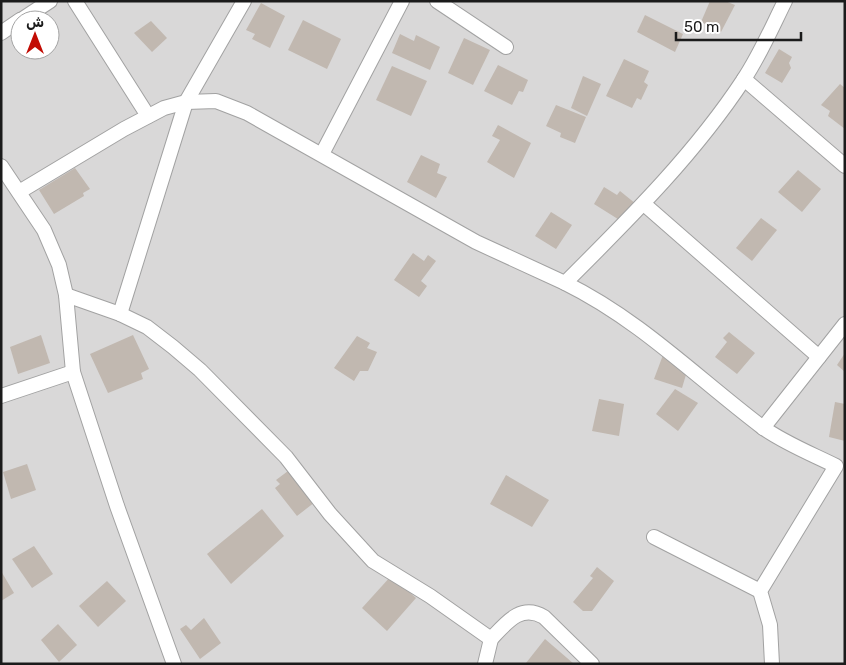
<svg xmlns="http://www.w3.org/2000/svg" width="846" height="665" font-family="Rubik,'Noto Naskh Arabic',sans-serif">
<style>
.residential{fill:#d9d8d8;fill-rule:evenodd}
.building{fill:#c1b8b0}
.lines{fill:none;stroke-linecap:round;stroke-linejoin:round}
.street-casing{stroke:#a2a2a2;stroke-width:16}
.street{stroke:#fff;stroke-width:14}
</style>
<rect width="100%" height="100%" fill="#ede9e1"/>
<path class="residential" d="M1 1H845V664H1ZM20 20H50V50H20Z"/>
<g class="building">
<path d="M710 1H725L735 5 721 32 701 22Z"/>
<path d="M261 3 285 16 270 48 252 39 255 34 246 30Z"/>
<path d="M645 15 683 34 675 52 637 32Z"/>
<path d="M303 20 341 39 327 69 288 50Z"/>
<path d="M151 21 167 38 152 52 134 33Z"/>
<path d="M400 34 414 41 416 35 440 47 430 70 392 53Z"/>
<path d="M464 38 490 50 473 85 448 73Z"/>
<path d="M779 49 792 57 789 63 791 68 782 83 765 73Z"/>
<path d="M624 59 649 71 644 82 648 85 641 100 637 98 632 108 606 96Z"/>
<path d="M498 65 528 80 523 92 519 91 512 105 484 91Z"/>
<path d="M392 66 427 81 411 116 376 100Z"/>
<path d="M583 76 601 84 587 116 571 108Z"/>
<path d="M840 84 845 88V129L828 116 830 111 821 105Z"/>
<path d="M556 105 586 117 575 143 560 137 561 133 546 126Z"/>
<path d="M498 125 531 143 514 178 487 162 500 140 492 136Z"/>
<path d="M421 155 440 164 437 173 447 177 436 198 407 182Z"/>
<path d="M75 168 90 189 83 193 84 196 54 214 39 190Z"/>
<path d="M798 170 821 189 802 212 778 192Z"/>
<path d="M604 187 617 195 620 191 636 204 621 221 594 204Z"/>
<path d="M551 212 572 225 556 249 535 236Z"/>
<path d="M761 218 777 230 752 261 736 248Z"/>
<path d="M413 253 424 261 428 255 436 261 421 281 427 286 419 297 394 280Z"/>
<path d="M729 332 755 353 737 374 715 357 727 342 723 338Z"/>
<path d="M41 335 50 363 18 374 10 347Z"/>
<path d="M133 335 149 369 141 373 143 379 108 393 90 354Z"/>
<path d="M357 336 370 343 367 348 377 352 368 371H360L354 381 334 368Z"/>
<path d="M845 353V372L837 365Z"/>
<path d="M663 355 688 368 682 388 654 379Z"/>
<path d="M675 389 698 403 678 431 656 414Z"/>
<path d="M599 399 624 404 619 436 592 431Z"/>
<path d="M835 402 845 404V441L829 437Z"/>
<path d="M27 464 36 490 11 499 3 472Z"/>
<path d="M288 471 315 502 297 516 275 488 280 484 276 480Z"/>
<path d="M506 475 549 500 532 527 490 504Z"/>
<path d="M262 509 284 536 231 584 207 554Z"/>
<path d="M34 546 53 574 32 588 12 559Z"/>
<path d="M597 567 614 581 592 611H583L573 602 593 578 590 576Z"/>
<path d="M1 571 14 593 1 601Z"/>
<path d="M391 576 416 598 387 631 362 608Z"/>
<path d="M107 581 126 601 98 627 79 606Z"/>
<path d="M204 618 221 643 200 659 180 629 186 625 191 630Z"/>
<path d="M58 624 77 645 59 662 41 640Z"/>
<path d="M545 639 574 664 526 663Z"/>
</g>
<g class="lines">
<defs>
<g id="street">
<path d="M75 1 148 116"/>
<path d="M437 1 506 47"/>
<path d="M21 20 50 1"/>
<path d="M1 33 20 20"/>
<path d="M744 79 845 166"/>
<path d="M322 154 402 1"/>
<path d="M1 166 44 230 59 265 66 295 73 372 117 506 174 664"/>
<path d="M19 192 124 129 164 108 186 102 216 101 247 113 476 242 565 283C629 219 694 155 744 79 760 55 772 27 785 1"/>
<path d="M644 204 819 357"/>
<path d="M565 283C640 320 696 377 762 427 784 443 812 454 836 466L760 591 770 625 772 664"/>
<path d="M66 295 120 314 147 327 173 347 200 370 286 457 330 514 373 561 430 596 491 639 485 664"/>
<path d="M120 314 186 102 244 1"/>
<path d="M1 396 73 372"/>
<path d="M763 428 845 324"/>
<path d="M654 537 760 591"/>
<path d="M491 639C506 623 521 603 544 617L592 664"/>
</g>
</defs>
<use href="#street" class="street-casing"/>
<use href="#street" class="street"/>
</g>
<rect width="846" height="665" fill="none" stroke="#1b1b1b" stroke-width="5"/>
<g transform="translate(35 35)"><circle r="24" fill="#ffffff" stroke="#a4a4a4"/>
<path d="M0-4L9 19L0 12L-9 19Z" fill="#c20c04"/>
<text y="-8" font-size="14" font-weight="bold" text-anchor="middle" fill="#1b1b1b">ش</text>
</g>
<path d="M676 32v8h125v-8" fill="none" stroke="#1b1b1b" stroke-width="2.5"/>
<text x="684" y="32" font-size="15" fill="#1b1b1b" stroke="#ffffff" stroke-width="4" paint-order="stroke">50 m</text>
</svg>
